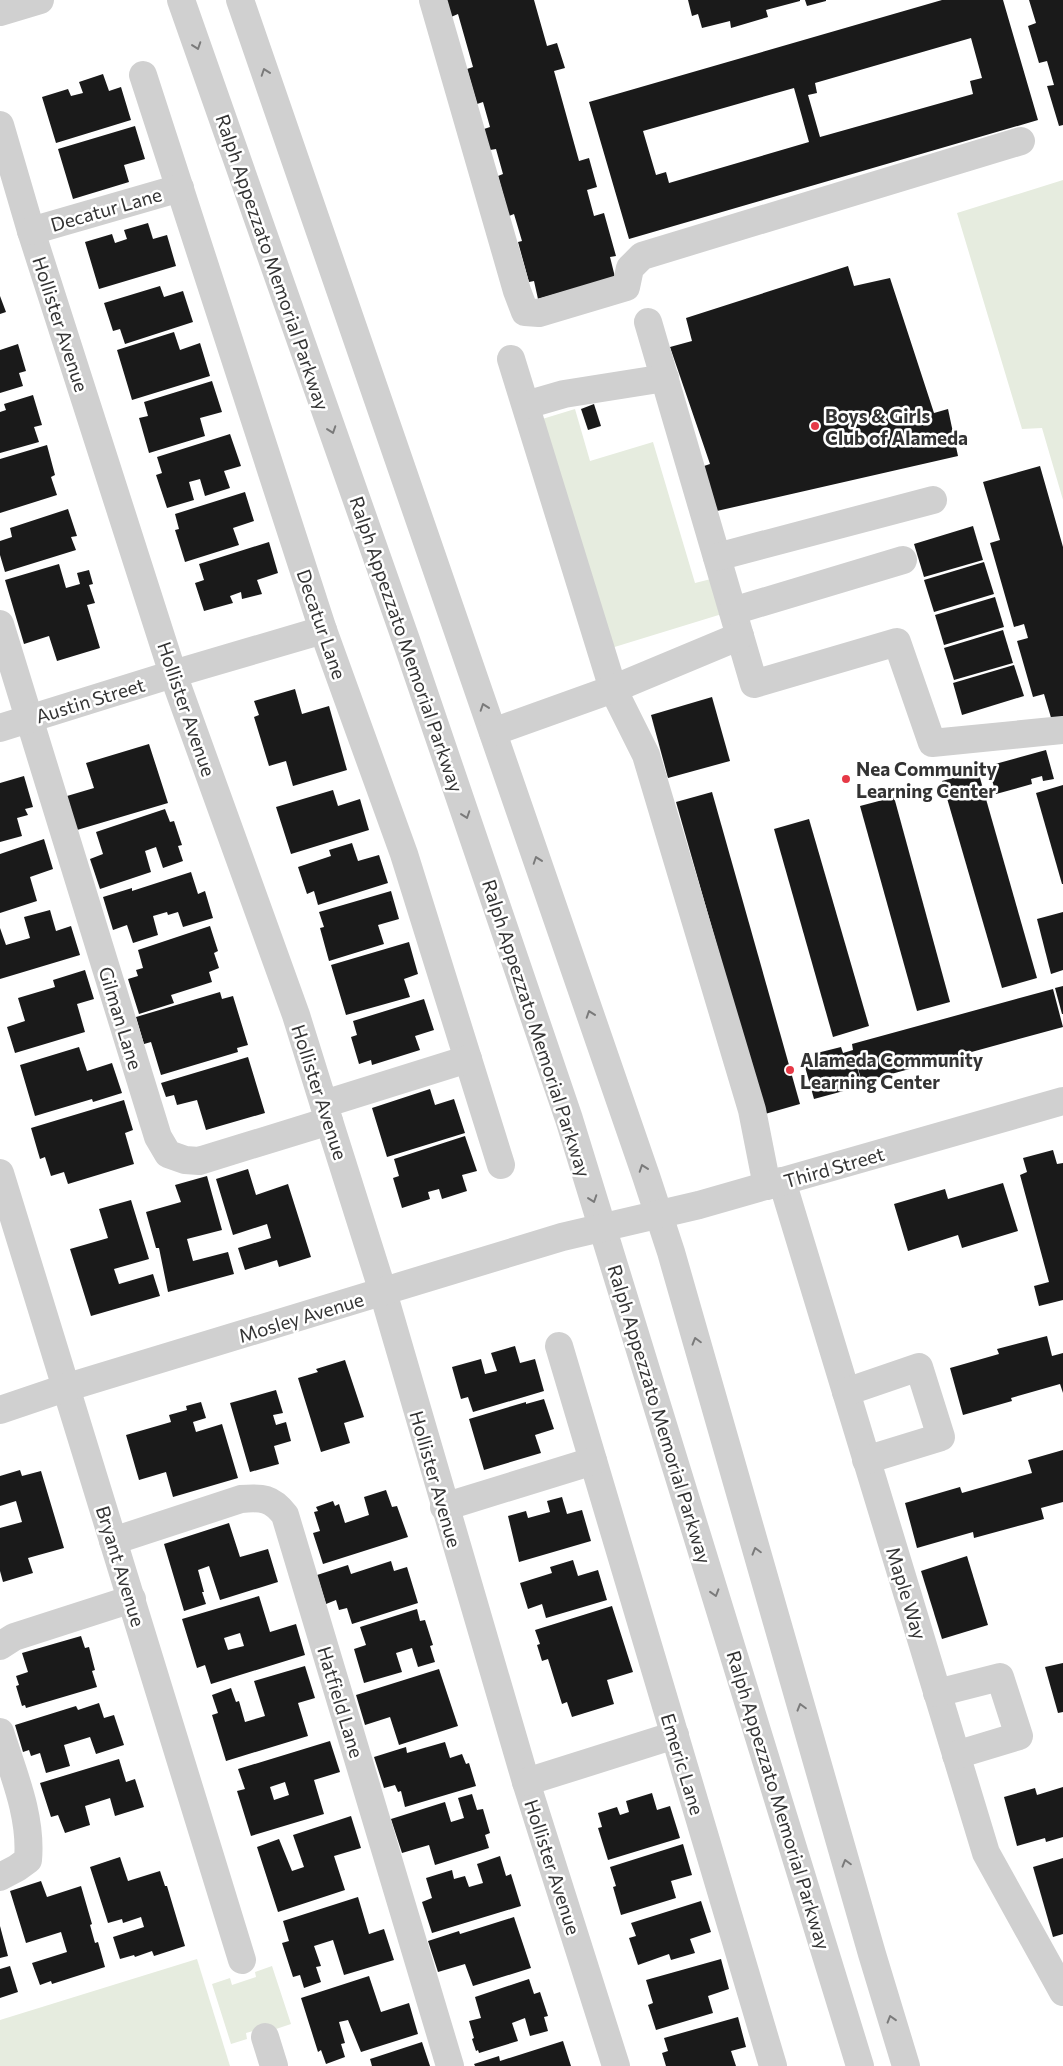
<svg xmlns="http://www.w3.org/2000/svg" width="1063" height="2066" font-family="Commissioner,sans-serif">
<style>
.green{fill:#e6ecdf}
.building{fill:#1a1a1a;fill-rule:evenodd}
.lines{fill:none;stroke-linecap:round;stroke-linejoin:round}
.minor{stroke:#d0d0d0;stroke-width:28}
.oneway{stroke:#7a7a7a}
.poi-dot{fill:#e63946;stroke:#fff;stroke-width:2}
.labels{text-anchor:middle;dominant-baseline:central;stroke-width:5;stroke-linejoin:round;paint-order:stroke}
.street-label{font-size:19px;fill:#333;stroke:#fff}
.poi-label{font-size:19px;font-weight:bold;fill:#333;stroke:#fff;text-anchor:start}
</style>
<rect width="100%" height="100%" fill="#fff"/>
<g class="green">
<path d="M1063 180V500L1042 428 1022 429 957 213Z"/>
<path d="M575 409 590 461 653 442 695 583 711 579 722 614 608 649 539 420Z"/>
<path d="M197 1959 230 2066H0V2020Z"/>
<path d="M272 1966 291 2024 273 2030 271 2026 246 2033 247 2039 231 2044 212 1984 230 1978 232 1985 256 1977 255 1972Z"/>
</g>
<g class="building">
<path d="M446 0H534L547 46 557 43 565 68 554 71 579 161 589 158 597 187 587 190 594 216 604 213 616 256 610 257 615 277 538 299 534 281 529 282 518 242 522 241 514 214 509 216 498 176 503 174 496 149 490 150 484 129 490 127 483 102 477 104 467 69 473 67 458 14 451 17Z"/>
<path d="M688 0H800V1L766 10 768 17 731 28 730 21 702 28 698 14 692 16Z"/>
<path d="M805 0H826V1L807 6Z"/>
<path d="M942 0H1003L1038 120 629 239 589 102ZM971 38 982 78 970 81 973 94 820 137 808 95 817 93 815 83ZM794 88 809 142 669 183 666 172 656 175 643 131Z"/>
<path d="M1029 0H1063V125L1059 126 1047 86 1054 85 1047 61 1039 63 1028 26 1036 23Z"/>
<path d="M103 74 109 91 121 87 131 120 56 143 42 97 68 89 71 96 83 93 79 82Z"/>
<path d="M135 126 145 159 124 165 129 182 73 199 58 149Z"/>
<path d="M148 223 153 239 167 235 176 266 99 289 85 242 112 234 115 243 127 239 124 230Z"/>
<path d="M848 266 854 286 890 278 934 413 948 409 958 456 708 513 698 468 710 464 670 347 692 341 686 318Z"/>
<path d="M160 286 164 297 183 291 193 322 125 344 120 329 113 331 104 303Z"/>
<path d="M0 296 6 312 0 314Z"/>
<path d="M174 332 180 350 200 343 210 376 132 400 117 350Z"/>
<path d="M18 344 26 371 19 373 23 386 0 393V350Z"/>
<path d="M212 381 222 412 200 418 205 436 149 453 139 418 148 416 144 402Z"/>
<path d="M33 395 42 425 34 427 39 442 0 453V412L6 410 4 404Z"/>
<path d="M594 404 601 426 588 430 581 409Z"/>
<path d="M230 434 241 466 224 471 230 488 205 496 200 479 189 482 194 500 167 508 156 475 162 473 157 457Z"/>
<path d="M47 445 55 475 51 477 57 495 0 513V459Z"/>
<path d="M1040 466 1063 547V718L1052 721 1044 694 1033 697 1017 641 1028 638 1024 624 1014 627 990 543 1000 540 983 482Z"/>
<path d="M245 492 254 521 233 528 239 545 185 562 175 530 179 529 175 514Z"/>
<path d="M68 509 77 536 71 537 76 550 5 572 0 555V541L12 537 10 528Z"/>
<path d="M973 526 983 560 924 577 914 544Z"/>
<path d="M269 542 278 573 257 580 262 594 242 599 241 592 230 596 233 603 204 611 195 583 204 580 199 564Z"/>
<path d="M984 562 994 594 934 612 924 580Z"/>
<path d="M59 564 66 588 80 584 77 573 89 570 93 584 89 585 95 603 87 605 100 648 57 661 49 636 24 644 5 580Z"/>
<path d="M995 597 1004 627 944 645 935 615Z"/>
<path d="M1003 630 1013 663 954 680 944 648Z"/>
<path d="M1014 665 1024 696 962 715 953 683Z"/>
<path d="M295 689 302 714 329 706 347 770 293 786 286 761 269 766 254 717 259 715 254 701Z"/>
<path d="M712 697 730 761 668 778 651 715Z"/>
<path d="M149 744 168 803 77 830 67 796 94 788 86 763Z"/>
<path d="M1046 750 1054 779 1043 781 1042 776 1031 779 1032 784 996 794 988 766Z"/>
<path d="M978 771 1037 978 1002 988 942 781Z"/>
<path d="M24 776 33 807 25 809 28 815 17 818 22 836 0 842V783Z"/>
<path d="M1063 785V884H1062L1036 793Z"/>
<path d="M333 790 338 806 360 799 369 830 291 854 276 807Z"/>
<path d="M712 792 800 1104 765 1114 676 802Z"/>
<path d="M894 797 950 1002 917 1011 860 806Z"/>
<path d="M165 809 170 822 174 821 182 845 178 846 183 861 163 868 156 847 145 851 151 872 100 889 90 859 103 854 96 832Z"/>
<path d="M809 819 869 1026 833 1037 774 829Z"/>
<path d="M44 839 53 869 30 877 37 901 0 913V854Z"/>
<path d="M352 843 358 861 379 855 388 883 318 905 314 891 307 894 298 867 331 856 329 850Z"/>
<path d="M191 872 198 894 205 891 213 918 183 927 178 912 168 915 167 912 153 916 158 935 133 943 127 925 113 930 103 897 132 888V891Z"/>
<path d="M391 891 399 919 378 925 384 944 329 961 320 928 324 927 319 912Z"/>
<path d="M50 910 56 931 71 926 80 955 0 979V928L6 945 30 938 24 917Z"/>
<path d="M1063 912V970L1051 974 1037 919Z"/>
<path d="M210 926 218 951 214 953 219 968 209 972 212 982 171 995 174 1003 139 1014 128 979 138 976 136 970 143 968 138 950Z"/>
<path d="M409 942 418 974 404 979 410 997 346 1015 331 965Z"/>
<path d="M85 970 94 999 77 1004 85 1032 15 1053 7 1027 25 1021 18 998 55 987 53 980Z"/>
<path d="M1063 986V1014H1062L1055 988Z"/>
<path d="M1053 989 1063 1027 862 1082 856 1062 862 1086 814 1099 804 1063 815 1060 813 1054 841 1047 843 1053 853 1050 852 1044Z"/>
<path d="M220 992 222 999 233 996 248 1045 237 1048 238 1052 161 1075 151 1042 144 1044 136 1017Z"/>
<path d="M424 999 434 1030 415 1036 420 1050 372 1065 371 1060 359 1064 351 1037 357 1035 353 1021Z"/>
<path d="M79 1047 87 1071 112 1063 122 1093 93 1102 92 1099 35 1116 20 1065Z"/>
<path d="M248 1057 265 1113 206 1130 197 1100 177 1105 174 1095 166 1097 161 1083Z"/>
<path d="M430 1089 435 1105 454 1099 465 1133 387 1157 372 1108Z"/>
<path d="M124 1100 133 1130 125 1133 134 1164 68 1184 64 1172 51 1176 45 1157 40 1159 31 1128Z"/>
<path d="M465 1136 477 1171 462 1175 467 1191 442 1199 439 1189 428 1192 430 1199 402 1208 393 1178 399 1176 394 1159Z"/>
<path d="M1053 1150 1057 1164 1063 1163V1300L1039 1306 1034 1286 1049 1282 1020 1175 1027 1172 1023 1158Z"/>
<path d="M248 1169 256 1195 288 1184 311 1257 279 1267 277 1260 245 1270 238 1248 271 1238 267 1224 233 1235 216 1179Z"/>
<path d="M207 1176 222 1230 187 1239 193 1261 228 1252 234 1274 168 1292 159 1248H156L146 1212 181 1202 175 1185Z"/>
<path d="M1003 1183 1018 1231 962 1248 958 1235 908 1251 894 1204 945 1189 948 1199Z"/>
<path d="M131 1200 149 1259 114 1269 119 1284 153 1274 160 1296 91 1316 70 1249 108 1238 99 1209Z"/>
<path d="M1047 1336 1052 1356 1063 1353V1393L1060 1384 1011 1398 1012 1401 963 1415 950 1368 999 1354 997 1349Z"/>
<path d="M515 1346 520 1363 535 1359 544 1391 473 1412 468 1397 461 1399 452 1367 481 1359 485 1374 497 1371 491 1353Z"/>
<path d="M345 1360 364 1417 344 1423 350 1443 321 1452 298 1378 318 1372 316 1369Z"/>
<path d="M276 1390 283 1413 273 1415 276 1425 286 1422 291 1441 274 1446 279 1464 250 1472 230 1403Z"/>
<path d="M544 1399 554 1429 535 1435 541 1453 484 1470 469 1419 526 1402V1404Z"/>
<path d="M201 1402 206 1418 193 1422 196 1432 222 1424 238 1478 173 1497 166 1472 139 1480 126 1435 171 1422 169 1415 187 1410 186 1406Z"/>
<path d="M1063 1450V1502L1041 1508 1044 1519 974 1538 973 1532 917 1548 905 1503 960 1487 962 1493 1032 1473 1028 1460Z"/>
<path d="M20 1470 22 1476 41 1471 64 1548 28 1558 33 1573 3 1582 0 1571V1528L22 1522 16 1501 0 1506V1476Z"/>
<path d="M386 1490 392 1507 397 1506 408 1537 323 1564 313 1533 320 1531 314 1512 318 1511 316 1507 333 1501 335 1506 339 1504 345 1523 369 1515 364 1497Z"/>
<path d="M562 1497 567 1514 582 1510 591 1541 519 1562 508 1516 526 1511 528 1518 550 1512 547 1501Z"/>
<path d="M229 1523 240 1557 268 1549 278 1582 220 1600 209 1566 198 1570 204 1592H202L206 1604 184 1611 164 1544Z"/>
<path d="M967 1556 988 1625 942 1639 921 1571Z"/>
<path d="M573 1560 578 1576 598 1570 607 1600 546 1618 542 1604 528 1609 520 1583 552 1573 550 1567Z"/>
<path d="M391 1561 394 1571 407 1567 418 1603 352 1624 347 1608 339 1610 336 1600 326 1604 317 1575 348 1565 351 1574Z"/>
<path d="M259 1596 270 1632 296 1624 305 1655 211 1684 205 1665 197 1668 182 1619ZM240 1633 244 1646 228 1650 224 1638Z"/>
<path d="M612 1606 633 1672 607 1680 614 1704 572 1717 567 1702 562 1704 548 1659 542 1661 537 1645 540 1644 535 1630Z"/>
<path d="M417 1609 420 1621 425 1620 433 1645 430 1646 435 1662 418 1667 412 1648 396 1653 402 1672 364 1683 354 1649 366 1645 360 1627Z"/>
<path d="M81 1636 85 1648 89 1647 95 1670 92 1671 97 1687 26 1708 25 1705 22 1706 16 1686 19 1685 16 1676 28 1672 22 1653Z"/>
<path d="M1063 1663V1712L1058 1713 1045 1667Z"/>
<path d="M305 1666 315 1698 298 1703 308 1736 226 1761 212 1715 218 1713 212 1695 231 1688 236 1702 239 1701 245 1722 265 1716 254 1681Z"/>
<path d="M439 1669 458 1726 399 1745 390 1717 365 1725 356 1695Z"/>
<path d="M99 1703 104 1718 114 1715 124 1745 96 1754 90 1737 64 1745 70 1766 46 1773 40 1753 31 1756 29 1750 23 1752 15 1725 76 1706 78 1710Z"/>
<path d="M330 1741 340 1772 314 1780 324 1814 251 1836 237 1791 245 1789 238 1769ZM285 1782 289 1795 274 1800 270 1787Z"/>
<path d="M445 1742 450 1758 462 1754 466 1764 469 1763 476 1786 405 1807 401 1791 398 1792 395 1785 384 1788 374 1757 406 1747 407 1753Z"/>
<path d="M119 1759 126 1782 135 1779 144 1807 115 1816 110 1798 85 1806 90 1825 65 1833 58 1815 51 1817 40 1783Z"/>
<path d="M1063 1787V1837L1046 1842 1045 1838 1017 1846 1004 1797 1035 1788 1037 1795Z"/>
<path d="M652 1793 657 1810 670 1806 680 1838 608 1860 598 1828 602 1827 598 1813 617 1807 620 1815 629 1812 626 1801Z"/>
<path d="M472 1794 477 1810 483 1809 490 1833 485 1835 489 1848 435 1865 429 1845 402 1853 391 1819 445 1802 451 1822 464 1818 458 1798Z"/>
<path d="M351 1816 361 1848 334 1856 345 1890 278 1912 257 1847 279 1839 292 1871 304 1867 293 1835Z"/>
<path d="M683 1844 692 1875 671 1881 676 1898 621 1915 613 1887 616 1886 610 1867Z"/>
<path d="M500 1856 506 1876 511 1874 521 1906 432 1933 422 1902 432 1898 426 1878 452 1870 454 1879 465 1876 469 1887 483 1883 477 1864Z"/>
<path d="M120 1857 128 1881 160 1871 165 1886H167L185 1946 154 1956 152 1951 135 1957 134 1955 120 1959 113 1937 144 1927 141 1917 123 1923 122 1919 108 1923 90 1867Z"/>
<path d="M1063 1858V1934L1053 1937 1033 1867Z"/>
<path d="M41 1881 47 1897 81 1886 92 1924 90 1925 95 1943 98 1942 105 1967 52 1984 51 1981 40 1985 32 1963 67 1952 61 1932 26 1943 10 1891Z"/>
<path d="M358 1897 369 1934 384 1929 394 1960 344 1975 333 1940 314 1946 321 1966 316 1967 321 1982 304 1988 300 1975 293 1977 282 1943 289 1941 283 1921Z"/>
<path d="M701 1901 711 1932 690 1939 695 1953 671 1960 669 1954 638 1965 629 1938 636 1936 631 1923Z"/>
<path d="M514 1917 531 1968 473 1986 465 1964 438 1972 428 1941 459 1931 460 1934Z"/>
<path d="M0 1926 8 1956 0 1958Z"/>
<path d="M721 1959 729 1989 708 1996 713 2013 656 2030 648 2005 653 2003 646 1980Z"/>
<path d="M10 1966 18 1992 0 1998V1969Z"/>
<path d="M369 1976 381 2012 409 2003 418 2034 361 2052 348 2020 339 2022 345 2043 341 2044 345 2057 326 2064 321 2050 318 2052 301 1998Z"/>
<path d="M529 1979 534 1994 540 1992 548 2016 544 2017 548 2031 530 2036 525 2018 512 2023 518 2041 479 2053 478 2050 476 2051 472 2039 474 2038 469 2021 481 2018 475 1997Z"/>
<path d="M738 2017 746 2047 731 2051 736 2066H666L662 2053 668 2051 664 2038Z"/>
<path d="M563 2041 571 2066H475L474 2064 499 2056 500 2061Z"/>
<path d="M422 2042 430 2066H372L370 2059Z"/>
</g>
<g class="lines">
<g class="minor">
<path d="M181 0 406 640 569 1119 860 2066"/>
<path d="M240 0 646 1176 671 1252 872 1954 906 2066"/>
<path d="M433 0 517 291 525 312 539 313 626 287 630 268 642 256 1021 141"/>
<path d="M0 12 40 0"/>
<path d="M143 75 323 630 404 854 501 1165"/>
<path d="M0 125 31 231 173 674 296 1015 329 1121 383 1292 526 1782 616 2066"/>
<path d="M31 231 180 188"/>
<path d="M648 322 754 684 897 642 932 743 1063 730"/>
<path d="M511 359 613 689 646 755 752 1110 767 1186"/>
<path d="M526 405 564 394 665 378"/>
<path d="M717 557 933 500"/>
<path d="M733 611 903 560"/>
<path d="M0 624 158 1137 168 1154 185 1160 199 1161 329 1121"/>
<path d="M0 728 173 674 323 630"/>
<path d="M493 732 613 689 740 636"/>
<path d="M324 1104 468 1059"/>
<path d="M0 1173 242 1960"/>
<path d="M782 1181 986 1853 1063 1992"/>
<path d="M559 1346 773 2066"/>
<path d="M846 1392 919 1367 941 1437 866 1460"/>
<path d="M0 1410 65 1388 562 1237 699 1205 1063 1101"/>
<path d="M444 1507 593 1461"/>
<path d="M113 1541 241 1499C262 1497 272 1498 285 1515L450 2066"/>
<path d="M0 1646 14 1637 132 1599"/>
<path d="M937 1693 1000 1677 1019 1736 956 1755"/>
<path d="M0 1732C13 1773 32 1816 28 1860L17 1868 0 1877"/>
<path d="M526 1782 675 1735"/>
<path d="M265 2037 274 2066"/>
</g>
</g>
<defs><path id="oneway-chevron" d="M-2-3.5L2.5 0L-2 3.5" fill="none" stroke-width="1.6" stroke-linecap="round" stroke-linejoin="round" transform="scale(1.25)"/></defs>
<g class="oneway">
<use href="#oneway-chevron" transform="translate(197 46) rotate(71)"/>
<use href="#oneway-chevron" transform="translate(265 72) rotate(-109)"/>
<use href="#oneway-chevron" transform="translate(332 430) rotate(71)"/>
<use href="#oneway-chevron" transform="translate(484 707) rotate(-109)"/>
<use href="#oneway-chevron" transform="translate(466 815) rotate(71)"/>
<use href="#oneway-chevron" transform="translate(537 860) rotate(-109)"/>
<use href="#oneway-chevron" transform="translate(590 1014) rotate(-109)"/>
<use href="#oneway-chevron" transform="translate(643 1168) rotate(-109)"/>
<use href="#oneway-chevron" transform="translate(593 1199) rotate(71)"/>
<use href="#oneway-chevron" transform="translate(696 1341) rotate(-106)"/>
<use href="#oneway-chevron" transform="translate(756 1551) rotate(-106)"/>
<use href="#oneway-chevron" transform="translate(715 1593) rotate(73)"/>
<use href="#oneway-chevron" transform="translate(801 1707) rotate(-106)"/>
<use href="#oneway-chevron" transform="translate(846 1863) rotate(-106)"/>
<use href="#oneway-chevron" transform="translate(891 2019) rotate(-107)"/>
</g>
<g class="poi-dot">
<circle cx="815" cy="426" r="5"/>
<circle cx="846" cy="779" r="5"/>
<circle cx="790" cy="1070" r="5"/>
</g>
<g class="labels">
<g class="street-label">
<text transform="translate(106 209) rotate(-16)">Decatur Lane</text>
<text transform="translate(273 262) rotate(71)">Ralph Appezzato Memorial Parkway</text>
<text transform="translate(61 324) rotate(72)">Hollister Avenue</text>
<text transform="translate(322 624) rotate(71)">Decatur Lane</text>
<text transform="translate(407 644) rotate(71)">Ralph Appezzato Memorial Parkway</text>
<text transform="translate(90 700) rotate(-17)">Austin Street</text>
<text transform="translate(187 709) rotate(71)">Hollister Avenue</text>
<text transform="translate(121 1018) rotate(73)">Gilman Lane</text>
<text transform="translate(537 1028) rotate(72)">Ralph Appezzato Memorial Parkway</text>
<text transform="translate(320 1092) rotate(72)">Hollister Avenue</text>
<text transform="translate(834 1167) rotate(-16)">Third Street</text>
<text transform="translate(301 1317) rotate(-17)">Mosley Avenue</text>
<text transform="translate(660 1414) rotate(73)">Ralph Appezzato Memorial Parkway</text>
<text transform="translate(436 1479) rotate(74)">Hollister Avenue</text>
<text transform="translate(121 1566) rotate(73)">Bryant Avenue</text>
<text transform="translate(907 1593) rotate(73)">Maple Way</text>
<text transform="translate(341 1702) rotate(73)">Hatfield Lane</text>
<text transform="translate(683 1764) rotate(73)">Emeric Lane</text>
<text transform="translate(779 1800) rotate(73)">Ralph Appezzato Memorial Parkway</text>
<text transform="translate(553 1867) rotate(72)">Hollister Avenue</text>
</g>
<g class="poi-label">
<text x="825" y="415">Boys &amp; Girls<tspan x="825" dy="22">Club of Alameda</tspan></text>
<text x="856" y="768">Nea Community<tspan x="856" dy="22">Learning Center</tspan></text>
<text x="800" y="1059">Alameda Community<tspan x="800" dy="22">Learning Center</tspan></text>
</g>
</g>
</svg>
